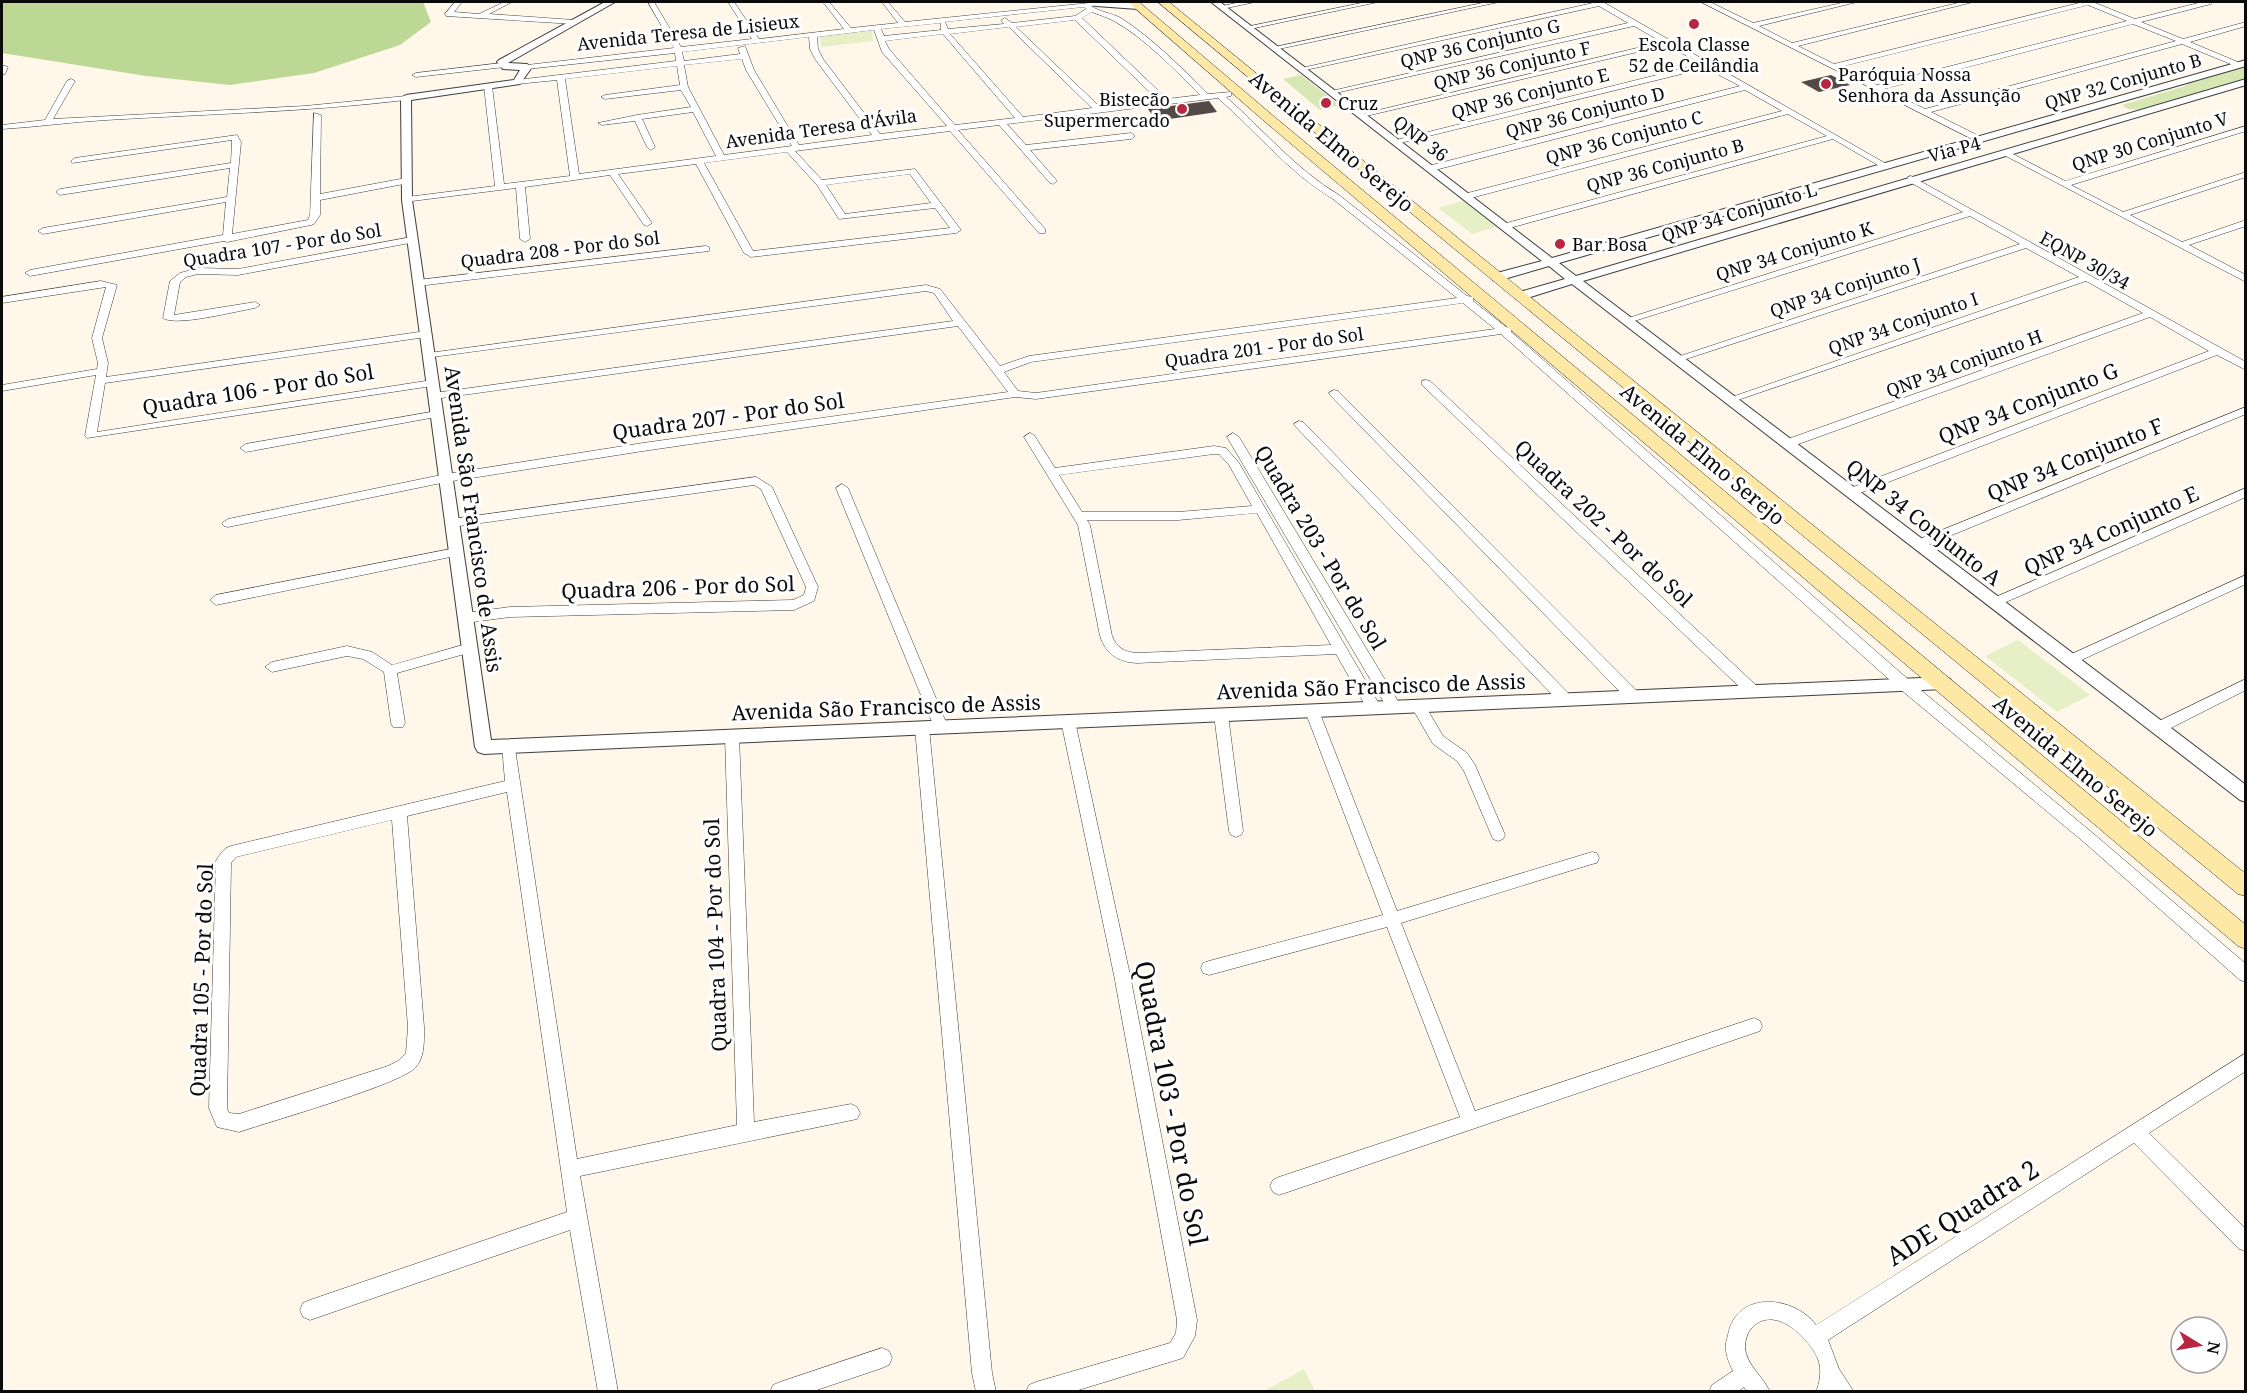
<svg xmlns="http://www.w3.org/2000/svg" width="2247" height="1393" font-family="'Noto Serif',serif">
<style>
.green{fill:#d6e7b4}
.forest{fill:#bcd894}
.pitch{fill:#e6efc6}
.building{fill:#534a47}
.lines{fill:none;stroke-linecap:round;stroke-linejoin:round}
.minor-casing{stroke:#3e3e3e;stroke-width:1}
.tertiary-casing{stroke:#3e3e3e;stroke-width:2}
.secondary-casing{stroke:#2d2d2d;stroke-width:1}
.minor{fill:#fff;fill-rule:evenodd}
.tertiary{fill:#fff;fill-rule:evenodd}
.secondary{fill:#fee8a5;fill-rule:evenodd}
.poi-dot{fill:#b82641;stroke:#fff;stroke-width:2}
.labels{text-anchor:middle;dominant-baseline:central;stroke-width:6;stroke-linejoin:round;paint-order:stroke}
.far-street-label{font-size:18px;fill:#0b0b0b;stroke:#fff}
.far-poi-label{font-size:18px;fill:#0b0b0b;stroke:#fff;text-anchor:start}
.street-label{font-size:21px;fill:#0b0b0b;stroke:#fff}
.near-street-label{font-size:26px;fill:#0b0b0b;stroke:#fff}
</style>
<rect width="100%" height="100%" fill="#fff7e9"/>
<g class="green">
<path d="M2245 66V80L2140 110 2128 109 2122 105 2185 86 2190 82Z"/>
<path d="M1301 75 1339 105 1320 110 1283 79Z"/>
</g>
<path class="forest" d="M2 2H423L431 22 400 45 314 73 230 85 146 76 2 53Z"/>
<g class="pitch">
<path d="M872 31 873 41 821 47 820 36Z"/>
<path d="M1465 200 1499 226 1472 234 1438 208Z"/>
<path d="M2018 640 2090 695 2057 712 1985 656Z"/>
<path d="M1304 1369 1315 1391H1264Z"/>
</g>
<g class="building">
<path d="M1831 75 1850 85 1819 92 1801 82Z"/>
<path d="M1209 101 1217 112 1156 121 1148 109Z"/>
</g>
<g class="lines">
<defs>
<g id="minor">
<path d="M455 2H462L454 12 479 14 504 2H512L489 14 574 20 578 22 574 24 446 16 445 14Z"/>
<path d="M648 2H654L681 47 752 39 728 2H734L759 39 844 29 823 2H829L851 28 898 23 882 2H888L905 22 1099 2V5L1091 6C1100 12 1111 13 1121 18 1153 39 1181 67 1208 94L1231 92V96L1226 97C1264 130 1295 169 1339 195L1467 296 1473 297V301L1506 327 1511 328V332L1910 681 2095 835 2246 964V982L2240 980 2085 843 1900 689 1501 334 1036 399 1015 397 643 451 446 482 228 527 224 526 222 523 228 519 446 474 643 443 1008 392 958 326 434 399 429 396 434 393 953 321 934 293 926 291 425 358V354L429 353 926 285 940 289 1000 366 1029 356 1457 298 1333 199C1288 172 1257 132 1218 98L1007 124 1026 145 1131 133 1135 136 1131 139 1030 150 1057 181 1053 184 1050 183 999 125 958 130 1045 229V233H1039L950 131 795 151 822 180 915 169 961 230 956 233 751 257 744 253 696 164 618 174 652 223 647 226 644 225 610 175 525 187 530 239 525 242 520 239 516 188 404 202V198L407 197 495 186 484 86 488 84 492 86 504 184 570 176 557 80 517 84 513 82 517 80 676 61 675 53 527 69 523 67 527 65 674 48ZM1084 7 1086 9 1075 16 1012 23 1005 18 1001 20 1004 24 948 29 945 22ZM1092 12C1099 15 1107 17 1114 21 1146 39 1174 69 1200 95L1167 99 1082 18ZM1075 20 1158 100 1100 107 1016 27ZM941 23V30L884 36 881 29ZM1009 27 1092 108 1023 117 950 34ZM874 30 882 52 947 126 880 134 823 59 818 49 817 37ZM943 34 1015 118 955 125 889 49 885 41ZM809 37 810 49 815 59 872 135 799 145 754 70 745 46 738 48 740 54 684 61 682 52ZM742 59 746 70 792 146 724 155 688 87 684 65ZM677 66 680 85 605 95 601 97 605 99 681 90 691 107 637 115 598 123 602 125 635 121 647 147 651 150 655 147 642 119 693 112 716 156 579 174 565 79ZM787 152 817 185 839 219 935 208 950 228 753 251 704 163ZM910 174 931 203 845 214 826 185ZM1463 303 1495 329 1036 393 1018 391 1004 372 1031 362Z"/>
<path d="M1241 2H1255L1222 9 1218 7Z"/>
<path d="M1366 2H1378L1250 29 1246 27Z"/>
<path d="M1487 2H1499L1274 50 1270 48Z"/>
<path d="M1593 2H1603L1890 166 1883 168 1833 139 1506 229 1501 226 1503 224 1827 136 1788 114 1467 199 1463 196 1464 194 1782 111 1745 90 1431 171 1428 170V166L1740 86 1706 68 1396 144 1392 141 1701 64 1667 45 1362 117 1358 115 1662 42 1634 26 1331 94 1327 92 1628 23 1599 6 1301 71 1297 69 1593 3Z"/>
<path d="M1701 2H1710L1753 23 1846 2H1857L1759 26 1792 43 1962 2H1973L1798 46 1834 64 2083 2H2093L2135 19 2202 2H2211V4L2141 22 2183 39 2246 22V26L2190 42 2245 65 2238 67 2182 44 1931 112 1983 138V142L1980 143ZM2088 5 2127 21 1877 85 1840 67ZM2133 24 2176 41 1925 109 1884 89Z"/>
<path d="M502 63 506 65 505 67 416 77 412 75 416 73Z"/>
<path d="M2 65 8 67 5 74H2Z"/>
<path d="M71 79 75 81 53 119 305 106 406 96 410 98 406 100C306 112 206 114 106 120 71 122 36 127 2 129V125L45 120 67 81Z"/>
<path d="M314 113 321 115 320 194 406 178 409 179V183L320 200V215L314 224 311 225 227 242 224 241 30 276 25 273 30 270 223 235 226 202 43 234 38 231 43 228 227 197 230 168 60 195 56 192 60 189 231 163 232 140 72 163 71 161 75 158 237 135 241 142 232 234 308 220 310 215Z"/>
<path d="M2246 126V131L2071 185 2123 212 2246 172V177L2130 215 2182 242 2246 220V226L2189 245 2246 275V282L2002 154 2009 152 2065 181Z"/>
<path d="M1911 176 2246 362V370L2217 355 1852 496 1848 495 1846 492 1848 489 2209 351 2150 317 1793 446H1785L1783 443 1785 440 2143 313 2086 281 1735 401 1731 402 1726 399 2079 277 2026 248 1680 361H1672L1671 359 2020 244 1970 216 1631 322 1627 323 1622 320 1963 212 1908 181V177Z"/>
<path d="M412 237 417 240 415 242 238 275 198 274 186 277 180 282 174 315 255 302 260 305 255 308C237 311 175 327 163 318L170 281 180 273 198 268 238 269Z"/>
<path d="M706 246 709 247V251L418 286 413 283 418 280Z"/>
<path d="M101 281 117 285 102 338 108 363 106 377 426 331 431 334 426 337 105 383 97 432 432 380 437 383 432 386 87 438 85 436 96 375 2 391V385L97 369 98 363 92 338 106 287 2 303V297Z"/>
<path d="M1426 380 1430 381 1759 688 1761 692 1759 696H1749L1422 385V381Z"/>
<path d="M1334 390 1338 391 1639 693 1641 697 1639 701H1629L1330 395 1329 393Z"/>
<path d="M2246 407V414L1923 547H1915L1913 544 1915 541Z"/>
<path d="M437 411 441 412V416L246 452 240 448 246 444Z"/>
<path d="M1299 421 1303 422 1571 696 1573 700 1571 704H1561L1295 426 1294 424Z"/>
<path d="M1030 433 1034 435 1055 468 1214 446 1226 448 1239 463 1379 704 1381 708 1379 712H1369L1336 654 1137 663C1118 662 1106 654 1100 636L1078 525 1024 437ZM1214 454H1219L1229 465 1252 506 1178 512H1082L1059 475ZM1257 513 1331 645 1137 653C1124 652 1117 648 1112 636L1090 525 1087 520H1178Z"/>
<path d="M1233 433 1239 437 1399 703 1401 707 1399 711H1389L1227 437Z"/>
<path d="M756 477 772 487 818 587 814 601 794 610 510 617 465 623 459 618 465 613 510 607 793 600 804 595 806 587 761 489 754 485 452 527 446 523 452 519Z"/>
<path d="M842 484 848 488 948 727 946 731H936L934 727 836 488Z"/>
<path d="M2246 488V497L1997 606 1993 608 1987 603 1989 600Z"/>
<path d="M456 548 462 552 460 555 216 605 210 600 216 595Z"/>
<path d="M2246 575V584L2075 663H2065L2063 660 2065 657Z"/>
<path d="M470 643 475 645 477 648 475 651 397 673 405 723 403 727H393L391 723 384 672 363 659 347 656 272 672 265 667 272 662 347 646 372 652 392 665Z"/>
<path d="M2246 679V690L2163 732H2153L2151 728 2153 724Z"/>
<path d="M1418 701 1423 702 1443 736 1467 753 1475 765 1505 835 1503 839 1498 841 1493 839 1464 771 1457 761 1433 744 1411 706 1413 702Z"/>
<path d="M1312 706 1317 707 1319 711 1397 911 1592 852 1597 853 1599 858 1597 863 1592 864 1401 923 1475 1111 1754 1018 1760 1021 1762 1026 1760 1031 1279 1195 1273 1192 1270 1186 1273 1180 1279 1177 1460 1117 1387 927 1209 975 1203 973 1201 968 1203 963 1209 961 1383 915 1305 711 1307 707Z"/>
<path d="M1221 710 1226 711 1228 715 1243 831 1241 835 1236 837 1231 835 1229 831 1214 715 1216 711Z"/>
<path d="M1068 716 1073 717 1075 721 1130 975 1197 1320 1195 1336 1183 1358 1072 1392H1026L1029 1385 1036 1382 1170 1343 1176 1333 1177 1320 1114 975 1061 721 1063 717Z"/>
<path d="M922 723 927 724 929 728 992 1373 996 1392H976L972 1373 915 728 917 724Z"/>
<path d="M732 731 737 732 739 736 754 1122 851 1104 857 1107 860 1113 857 1119 580 1176 618 1392H598L570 1230 310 1320 303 1317 300 1310 303 1303 310 1300 567 1212 507 792 407 816 424 1027C424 1040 425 1056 416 1067 402 1084 268 1122 239 1132L217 1127 209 1108 216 861C220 854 224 848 231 846L505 781 502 746 504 742H514L577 1159 737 1125 725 736 727 732ZM392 820 408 1027 406 1053 398 1061 388 1066 239 1114 229 1113 227 1108 231 863 236 857Z"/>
<path d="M2246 1053V1071L2149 1133 2246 1229V1251L2239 1249 2134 1143 1828 1340 1839 1369 1854 1392H1816C1820 1382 1822 1370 1818 1359 1808 1336 1772 1302 1750 1330 1747 1334 1745 1341 1745 1347 1746 1365 1763 1376 1770 1392H1747L1744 1387 1737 1392H1709L1712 1385 1733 1371C1730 1365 1726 1356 1726 1349 1725 1344 1727 1339 1728 1335 1736 1290 1794 1295 1816 1325Z"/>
<path d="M882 1348 889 1351 892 1358 889 1365 882 1368 811 1392H770L773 1385 780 1382Z"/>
</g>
<g id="tertiary">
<path d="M605 2H615L508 63 527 64 532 67 520 84 411 100 412 200 491 740 1944 677 1950 679 1952 683 1950 687 1944 689 484 754 478 752 475 747 402 200 401 98 406 95 514 80 520 70 503 69 497 62 499 60Z"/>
<path d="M1093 2 1138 3 1142 6 1138 9 1096 6 1093 5Z"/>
<path d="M1211 2H1220L1552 258 2246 60V66L1559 263 1576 276 2246 79V85L1583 281 2246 785V802L2240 800 1572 284 1524 299H1516V293L1565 279 1549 266 1497 281 1493 280V274L1542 261Z"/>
</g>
<g id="secondary">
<path d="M1128 2H1139L1271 114 2246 925V949L2238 946 1263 120Z"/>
<path d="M1158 2H1169L1573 332 2246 874V896L2238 894 1428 227Z"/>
</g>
</defs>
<use href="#minor" class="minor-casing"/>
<use href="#tertiary" class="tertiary-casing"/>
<use href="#secondary" class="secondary-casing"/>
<use href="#minor" class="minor"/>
<use href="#tertiary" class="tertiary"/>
<use href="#secondary" class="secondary"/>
</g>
<g class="poi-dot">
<circle cx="1694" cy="24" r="6"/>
<circle cx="1826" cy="84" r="6"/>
<circle cx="1326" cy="103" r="6"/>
<circle cx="1182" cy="109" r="6"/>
<circle cx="1560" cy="244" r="6"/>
</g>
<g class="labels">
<g class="far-street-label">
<text transform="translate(688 32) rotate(-6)">Avenida Teresa de Lisieux</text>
<text transform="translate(1480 43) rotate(-13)">QNP 36 Conjunto G</text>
<text transform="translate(1512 65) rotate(-13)">QNP 36 Conjunto F</text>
<text transform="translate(2123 81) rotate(-16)">QNP 32 Conjunto B</text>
<text transform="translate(1530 93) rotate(-14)">QNP 36 Conjunto E</text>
<text transform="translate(1585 112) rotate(-14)">QNP 36 Conjunto D</text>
<text transform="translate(821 128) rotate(-8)">Avenida Teresa d'Ávila</text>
<text transform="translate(1624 137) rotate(-15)">QNP 36 Conjunto C</text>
<text transform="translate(1421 138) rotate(37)">QNP 36</text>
<text transform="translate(2150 141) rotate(-17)">QNP 30 Conjunto V</text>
<text transform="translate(1954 149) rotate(-15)">Via P4</text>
<text transform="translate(1665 165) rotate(-15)">QNP 36 Conjunto B</text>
<text transform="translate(1739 212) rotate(-17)">QNP 34 Conjunto L</text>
<text transform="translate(282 245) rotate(-9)">Quadra 107 - Por do Sol</text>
<text transform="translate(560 249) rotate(-7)">Quadra 208 - Por do Sol</text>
<text transform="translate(1794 251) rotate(-17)">QNP 34 Conjunto K</text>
<text transform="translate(2085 260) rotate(29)">EQNP 30/34</text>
<text transform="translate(1845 287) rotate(-18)">QNP 34 Conjunto J</text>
<text transform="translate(1903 323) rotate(-19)">QNP 34 Conjunto I</text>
<text transform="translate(1264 347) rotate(-8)">Quadra 201 - Por do Sol</text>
<text transform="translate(1964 363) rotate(-20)">QNP 34 Conjunto H</text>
</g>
<g class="far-poi-label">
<text x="1694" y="44" text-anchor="middle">Escola Classe<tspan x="1694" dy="21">52 de Ceilândia</tspan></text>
<text x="1838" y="74">Paróquia Nossa<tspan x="1838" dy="21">Senhora da Assunção</tspan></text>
<text x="1170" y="99" text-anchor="end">Bistecão<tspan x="1170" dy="21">Supermercado</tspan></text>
<text x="1338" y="103">Cruz</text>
<text x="1572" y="244">Bar Bosa</text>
</g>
<g class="street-label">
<text transform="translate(1332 141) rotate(40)">Avenida Elmo Serejo</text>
<text transform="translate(258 389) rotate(-9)">Quadra 106 - Por do Sol</text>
<text transform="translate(2028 403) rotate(-21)">QNP 34 Conjunto G</text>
<text transform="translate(728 416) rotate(-8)">Quadra 207 - Por do Sol</text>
<text transform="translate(1703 454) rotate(40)">Avenida Elmo Serejo</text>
<text transform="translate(2075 459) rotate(-22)">QNP 34 Conjunto F</text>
<text transform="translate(474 519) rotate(82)">Avenida São Francisco de Assis</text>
<text transform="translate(1924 522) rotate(38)">QNP 34 Conjunto A</text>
<text transform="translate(1604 523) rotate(43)">Quadra 202 - Por do Sol</text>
<text transform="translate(2111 530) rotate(-24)">QNP 34 Conjunto E</text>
<text transform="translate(1321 547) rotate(59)">Quadra 203 - Por do Sol</text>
<text transform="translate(678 587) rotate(-2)">Quadra 206 - Por do Sol</text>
<text transform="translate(1371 686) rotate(-2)">Avenida São Francisco de Assis</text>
<text transform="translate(886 707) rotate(-2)">Avenida São Francisco de Assis</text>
<text transform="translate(2076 766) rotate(40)">Avenida Elmo Serejo</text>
<text transform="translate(715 935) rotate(-92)">Quadra 104 - Por do Sol</text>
<text transform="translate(201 980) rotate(-88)">Quadra 105 - Por do Sol</text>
</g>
<g class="near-street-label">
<text transform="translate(1172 1103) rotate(79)">Quadra 103 - Por do Sol</text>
<text transform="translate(1962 1212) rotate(-32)">ADE Quadra 2</text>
</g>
</g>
<rect width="2247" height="1393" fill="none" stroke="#0b0b0b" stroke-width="6"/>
<g transform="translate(2199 1345) rotate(101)"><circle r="28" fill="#ffffff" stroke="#9d9d9d" stroke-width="1.5"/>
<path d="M0-4.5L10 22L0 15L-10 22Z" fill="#b82641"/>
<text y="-9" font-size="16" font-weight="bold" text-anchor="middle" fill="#0b0b0b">N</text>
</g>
</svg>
